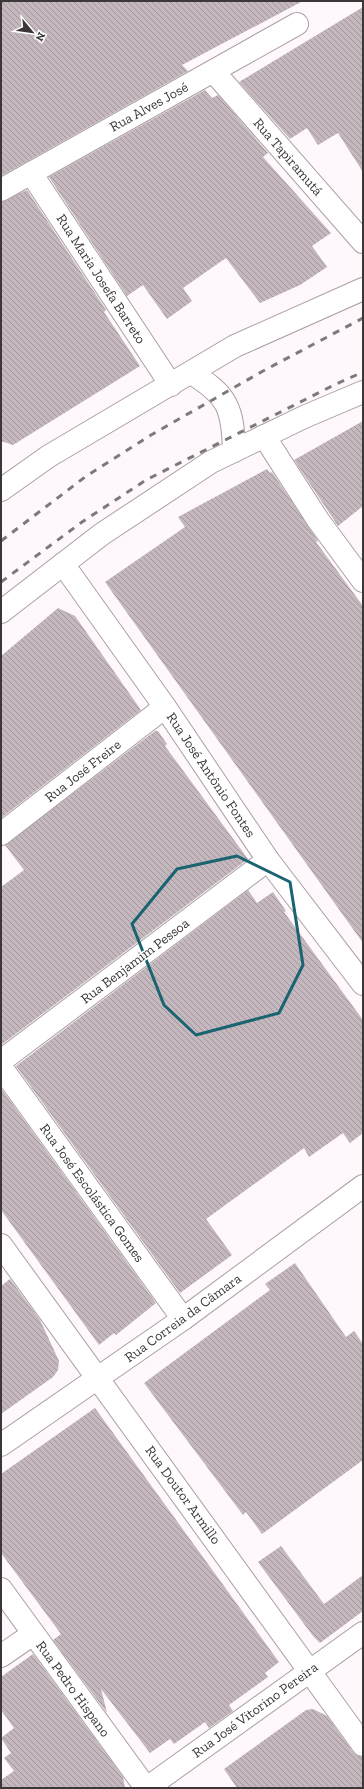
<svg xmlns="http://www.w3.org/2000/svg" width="364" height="1789" font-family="'Zilla Slab',serif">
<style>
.building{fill:url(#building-back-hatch)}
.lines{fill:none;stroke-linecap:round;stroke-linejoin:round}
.street-casing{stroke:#ab9fa5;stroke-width:24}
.secondary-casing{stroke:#ab9fa5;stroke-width:24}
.primary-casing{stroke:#ab9fa5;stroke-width:24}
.street{stroke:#fff;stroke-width:22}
.secondary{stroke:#fff;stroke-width:22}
.primary{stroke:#fff;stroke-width:22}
.rail{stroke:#7d787a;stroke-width:3;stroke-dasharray:7 7;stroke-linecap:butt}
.marked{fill:none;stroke:#1a6371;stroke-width:3;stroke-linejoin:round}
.labels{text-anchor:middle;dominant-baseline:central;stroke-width:3;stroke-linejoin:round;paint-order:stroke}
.street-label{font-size:14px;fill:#3b3739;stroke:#fff}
</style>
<defs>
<pattern id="building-back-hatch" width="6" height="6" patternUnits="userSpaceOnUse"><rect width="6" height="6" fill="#c4b8be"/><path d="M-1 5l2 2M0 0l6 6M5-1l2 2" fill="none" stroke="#a0969b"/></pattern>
</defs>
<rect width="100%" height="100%" fill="#fef7fb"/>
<g class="building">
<path d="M1 1H303L182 65 188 71 1 176Z"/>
<path d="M363 7V172L338 133 318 145 307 128 290 139 239 82Z"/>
<path d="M205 90 212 98 218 95 268 153 263 157 331 233 312 246 327 267 300 285 260 303 226 258 183 288 192 301 167 319 143 285 127 296 49 177Z"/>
<path d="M27 190 106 310 104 312 140 366 13 445 1 441V202Z"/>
<path d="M363 421V506L338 526 294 460Z"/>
<path d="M267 469 270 473 272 472 318 541 316 542 363 606V943L105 582 185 527 178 517Z"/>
<path d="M58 608 75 616 141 710 1 818V656Z"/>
<path d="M155 731H158L167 744 165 746 248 859 1 1045V887L24 870 5 845Z"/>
<path d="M248 890 257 903 273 892 286 911 284 912 363 1020V1133L350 1143 343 1133 309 1157 304 1148 206 1219 232 1255 180 1293 16 1066Z"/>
<path d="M1 1088 156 1303 116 1335 114 1333 99 1345 1 1210Z"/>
<path d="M295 1263 346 1337 354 1331 363 1344V1460L262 1534 246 1512 243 1515 144 1383 270 1290 265 1284Z"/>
<path d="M10 1279 40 1320 59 1361 58 1370 53 1377 1 1414V1286Z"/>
<path d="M95 1408 279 1662 265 1673 268 1677 229 1705 233 1711 209 1728 205 1722 174 1744 170 1739 150 1753 101 1689 107 1713 53 1640 61 1634 1 1553V1474Z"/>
<path d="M281 1546 324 1604 363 1575V1611L320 1643 313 1636 258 1562Z"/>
<path d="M33 1654 123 1777 125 1788H1V1780L14 1771 4 1758 11 1753 1 1738 14 1728 1 1710V1677Z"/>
<path d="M313 1709 327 1716 353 1752 358 1756 363 1757V1788H237L224 1769 306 1710Z"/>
</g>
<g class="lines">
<defs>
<g id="street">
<path d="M214 72 363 242"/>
<path d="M31 173 171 385"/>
<path d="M1 190 297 24"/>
<path d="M264 436 318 520 363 581"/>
<path d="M1 834 165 707"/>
<path d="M1 1061 268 860"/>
<path d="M1 1067 183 1319"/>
<path d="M1 1245 363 1745"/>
<path d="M1 1445 183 1319 363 1186"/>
<path d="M1 1589 146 1788"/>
<path d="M1 1656 33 1634"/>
<path d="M147 1788 363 1633"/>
</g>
<path id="secondary" d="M63 564 165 707 268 860 363 984"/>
<g id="primary">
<path d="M191 373C228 395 233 409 234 451"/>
<path d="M1 490 49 456 235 346 363 289"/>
<path d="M1 612 102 534 211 462 304 417 363 392"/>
</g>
</defs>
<use href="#street" class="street-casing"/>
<use href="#secondary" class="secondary-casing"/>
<use href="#primary" class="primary-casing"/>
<use href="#street" class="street"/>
<use href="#secondary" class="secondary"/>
<use href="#primary" class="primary"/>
<g class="rail">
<path d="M1 541 85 477 151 435 263 371 363 318"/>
<path d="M1 582 82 522 146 480 336 384 363 372"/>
</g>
</g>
<path class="marked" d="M237 856 290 882 303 965 279 1013 196 1035 164 1005 132 924 177 869Z"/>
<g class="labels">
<g class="street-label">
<text transform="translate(149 107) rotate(-29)">Rua Alves José</text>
<text transform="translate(288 157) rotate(49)">Rua Tapiramutá</text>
<text transform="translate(101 279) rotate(57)">Rua Maria Josefa Barreto</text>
<text transform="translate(83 771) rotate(-38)">Rua José Freire</text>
<text transform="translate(211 775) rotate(56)">Rua José Antônio Fontes</text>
<text transform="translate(135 961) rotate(-37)">Rua Benjamim Pessoa</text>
<text transform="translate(92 1193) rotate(54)">Rua José Escolástica Gomes</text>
<text transform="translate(183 1318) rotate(-36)">Rua Correia da Câmara</text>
<text transform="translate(183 1495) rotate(54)">Rua Doutor Armillo</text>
<text transform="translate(73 1689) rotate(54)">Rua Pedro Hispano</text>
<text transform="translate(255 1710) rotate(-36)">Rua José Vitorino Pereira</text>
</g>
</g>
<rect width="364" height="1789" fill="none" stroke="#3b3739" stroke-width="4"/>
<g transform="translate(32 32) rotate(119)" stroke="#ffffff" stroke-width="3" paint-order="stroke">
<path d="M0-3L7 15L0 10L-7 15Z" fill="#3b3739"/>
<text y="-6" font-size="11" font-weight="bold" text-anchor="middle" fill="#3b3739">N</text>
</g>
</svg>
